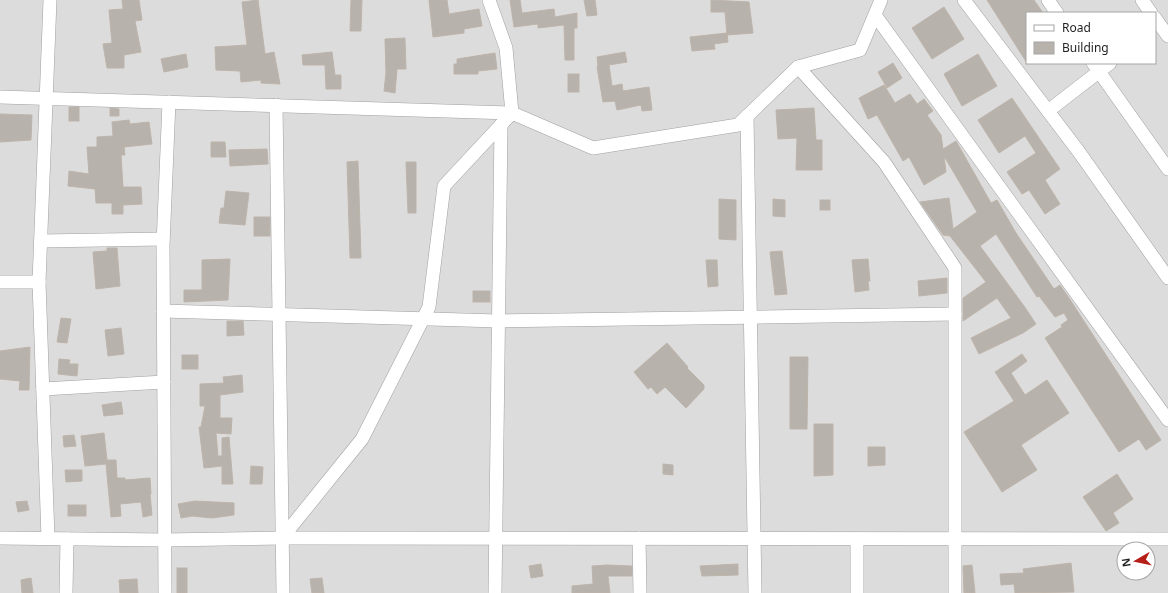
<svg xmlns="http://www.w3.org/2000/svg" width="1168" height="593" font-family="'Noto Sans',sans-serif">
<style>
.residential{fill:#dddcdc;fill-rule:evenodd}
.building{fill:#b7b2ac;stroke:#beb4aa}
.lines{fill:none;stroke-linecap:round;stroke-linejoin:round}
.minor-casing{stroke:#a0a0a0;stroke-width:14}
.minor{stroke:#fff;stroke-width:13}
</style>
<rect width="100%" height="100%" fill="#eeece6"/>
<path class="residential" d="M0 0H1168V593H0ZM1027 13H1155V63H1027ZM1124 549H1148V573H1124Z"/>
<g class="building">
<path d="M122 0H139L142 20 135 21 141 52 124 55V68H107L103 44 112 43 109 10 123 9Z"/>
<path d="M258 0 265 54 274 52 280 84 261 83V80L241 82 240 71 216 70 215 47 247 45 242 2Z"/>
<path d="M351 0H362L361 31H350Z"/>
<path d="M429 0H447L449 14 479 9 482 26 464 29V33L433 37Z"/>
<path d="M510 0H520L522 13 554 9 555 17 577 13V28H574V60H565L564 25 538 28V24L514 27Z"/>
<path d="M584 0H595L597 15 587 16Z"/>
<path d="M711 0 749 2 753 33 727 35 725 12H711Z"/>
<path d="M987 0H1034L1043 13H1027V63Z"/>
<path d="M944 7 964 39 932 59 912 28Z"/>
<path d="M727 33 728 42 714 44 715 49 692 51 690 37Z"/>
<path d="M405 38 406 69H397L395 93 384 91 386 73 385 39Z"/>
<path d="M332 52 335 75H341V89H326L325 65H303L302 55Z"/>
<path d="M625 52 627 62 609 65 612 86 622 84 623 91 649 87 652 110 642 111 641 105 617 110 615 101 603 102 597 67 598 66 597 57Z"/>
<path d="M495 53 497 69 478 71V74H454V64H457V59Z"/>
<path d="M186 54 188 67 164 72 161 59Z"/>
<path d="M978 54 997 86 962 106 944 74Z"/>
<path d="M893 63 902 78 887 88 878 72Z"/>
<rect x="568" y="74" width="11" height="18"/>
<path d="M884 85 895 103 910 94 917 104 924 99 933 111 927 115 941 135 943 149 956 141 991 203 997 200 1016 233 1054 289 1060 285 1069 298 1161 440 1146 450 1139 439 1119 452 1045 338 1062 327 1061 325 1068 320 1064 313 1055 317 1039 296 1037 297 996 234 980 246 1024 306 1036 324 1023 333 979 354 971 338 1011 318 997 298 963 321V298L986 282 950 236 943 235 920 202 949 198 953 229 977 212 944 156 946 172 924 185 909 157 903 161 877 115 868 119 859 98Z"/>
<path d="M1012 98 1060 169 1045 180 1060 204 1045 214 1029 190 1022 194 1007 172 1036 153 1025 136 999 153 978 120Z"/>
<rect x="69" y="107" width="10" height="14"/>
<path d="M110 108 119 109V116H110Z"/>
<path d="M814 108 816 140H822V170H796L797 138 778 139 776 110Z"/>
<path d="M0 114 32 115 31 140 0 142Z"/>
<path d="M129 120 130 124 149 122 152 144 124 147 125 155H121L123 187H141L142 204 123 205V214H112V203H96L95 189 68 186 69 171 89 174 87 147H97V137L113 136 112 122Z"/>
<path d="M211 142H225L226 157H211Z"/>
<path d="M267 149 268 164 230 166 229 150Z"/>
<path d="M358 161 361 258H350L347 162Z"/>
<path d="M406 162H416V213H408Z"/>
<path d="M226 191 249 193 245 225 219 223 221 208H224Z"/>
<path d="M719 199 736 200V240L719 239Z"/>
<path d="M773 199 785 200V217L773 216Z"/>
<rect x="820" y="200" width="10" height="10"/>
<rect x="254" y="217" width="16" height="19"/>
<path d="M107 248H117L120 286 96 289 93 252 107 251Z"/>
<path d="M782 251 787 294 775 295 770 252Z"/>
<path d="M230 259 228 300 184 302V290H202V260Z"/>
<path d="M868 259 870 281H868L869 290 855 292 852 260Z"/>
<path d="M706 260H717L718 286 708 287Z"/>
<path d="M947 278V293L919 296 918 281Z"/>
<rect x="473" y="291" width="17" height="11"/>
<path d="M61 318 71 319 67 343 57 342Z"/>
<path d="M227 321H243L244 335 227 336Z"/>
<path d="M121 328 124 354 108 356 105 330Z"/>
<path d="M667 343 688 367 687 368 704 385V389L686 408 665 387 657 394 651 387 648 389 634 372Z"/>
<path d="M30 347 29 390H19L20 381 0 379V351Z"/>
<path d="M1022 354 1027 361 1011 373 1025 395 1047 380 1069 413 1021 445 1037 470 1002 492 964 432 1014 401 995 372Z"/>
<rect x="182" y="355" width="16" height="14"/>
<path d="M790 357H808L807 429H790Z"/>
<path d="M59 359 70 360 69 364H78L77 376 58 374Z"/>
<path d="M242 375 243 392 220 395V418H232L231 434 216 433 218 456H222V438L229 437 233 484H222V466L204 468 199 427H201L205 406H200V384L224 383 223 377Z"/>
<path d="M121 402 123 414 104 416 102 405Z"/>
<path d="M814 424H833V475L814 476Z"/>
<path d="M104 433 107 460H116L117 478H125V480L150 478 151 494H150L152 515 143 517 141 502 120 504 121 516 111 517 106 464 85 466 81 436Z"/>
<path d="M74 435 76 446 64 447 63 436Z"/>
<path d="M868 447H885V465L868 466Z"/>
<path d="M663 464 673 465V475L663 474Z"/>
<path d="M251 466 263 467 262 484H250Z"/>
<path d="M65 470H82V481L66 482Z"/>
<path d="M1117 474 1133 499 1113 513 1119 523 1106 531 1083 497Z"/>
<path d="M27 501 29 510 18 512 16 502Z"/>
<path d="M195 501 234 503V515L212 518 192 516 181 518 178 504Z"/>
<rect x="68" y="505" width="18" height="11"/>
<path d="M1071 563 1074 592 1015 593 1014 584 1001 585 1000 574 1024 573 1023 569Z"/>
<path d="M541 564 543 576 531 578 529 566Z"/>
<path d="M738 564V575L702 576 700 566Z"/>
<path d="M607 565 632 566V576H608L610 593H572V586L593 584 592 566Z"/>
<path d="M972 565 975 593H964L963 566Z"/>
<rect x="177" y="568" width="10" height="25"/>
<path d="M31 578 33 593H22L21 580Z"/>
<path d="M322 578 324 593H312L310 579Z"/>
<path d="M137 579 138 593H120L119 580Z"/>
</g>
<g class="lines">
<defs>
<g id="minor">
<path d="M964 0 1079 152 1168 278"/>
<path d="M1048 0 1057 13"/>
<path d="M1142 0 1151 13"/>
<path d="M875 15 1168 420"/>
<path d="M1155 18 1168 36"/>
<path d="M1093 63 1168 169"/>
<path d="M798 67 884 162 955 268V593"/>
<path d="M0 97 512 113 593 148 738 125 798 67 860 50 881 0"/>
<path d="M276 105 283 593"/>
<path d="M1048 111 1110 63"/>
<path d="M747 116 755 593"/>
<path d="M41 241 163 239"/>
<path d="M0 282H39"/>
<path d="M163 311 498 321 955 314"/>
<path d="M43 389 164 382"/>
<path d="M0 538 164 540 282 538 1168 539"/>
<path d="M48 538 39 282 50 0"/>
<path d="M282 538 362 439 429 307 444 186 512 113 506 48 489 0"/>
<path d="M639 538 640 593"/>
<path d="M857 539V593"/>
<path d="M66 593 67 539"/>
<path d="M165 593 163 245 169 102"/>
<path d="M495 593 501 125"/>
</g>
</defs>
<use href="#minor" class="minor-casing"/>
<use href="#minor" class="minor"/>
</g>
<rect x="1026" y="12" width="130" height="52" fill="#ffffff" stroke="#a5a5a5"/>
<rect x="1034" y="25" width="20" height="6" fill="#ffffff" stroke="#a5a5a5"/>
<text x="1062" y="32" font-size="12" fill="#1f1f1f">Road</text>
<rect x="1034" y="42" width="20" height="12" fill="#b7b2ac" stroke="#a5a5a5"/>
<text x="1062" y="52" font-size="12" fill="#1f1f1f">Building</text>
<g transform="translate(1136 561) rotate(261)"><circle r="19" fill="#ffffff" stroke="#a5a5a5"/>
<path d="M0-3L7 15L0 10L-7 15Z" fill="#b61e18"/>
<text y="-6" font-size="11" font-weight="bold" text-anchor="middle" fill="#1f1f1f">N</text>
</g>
</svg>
